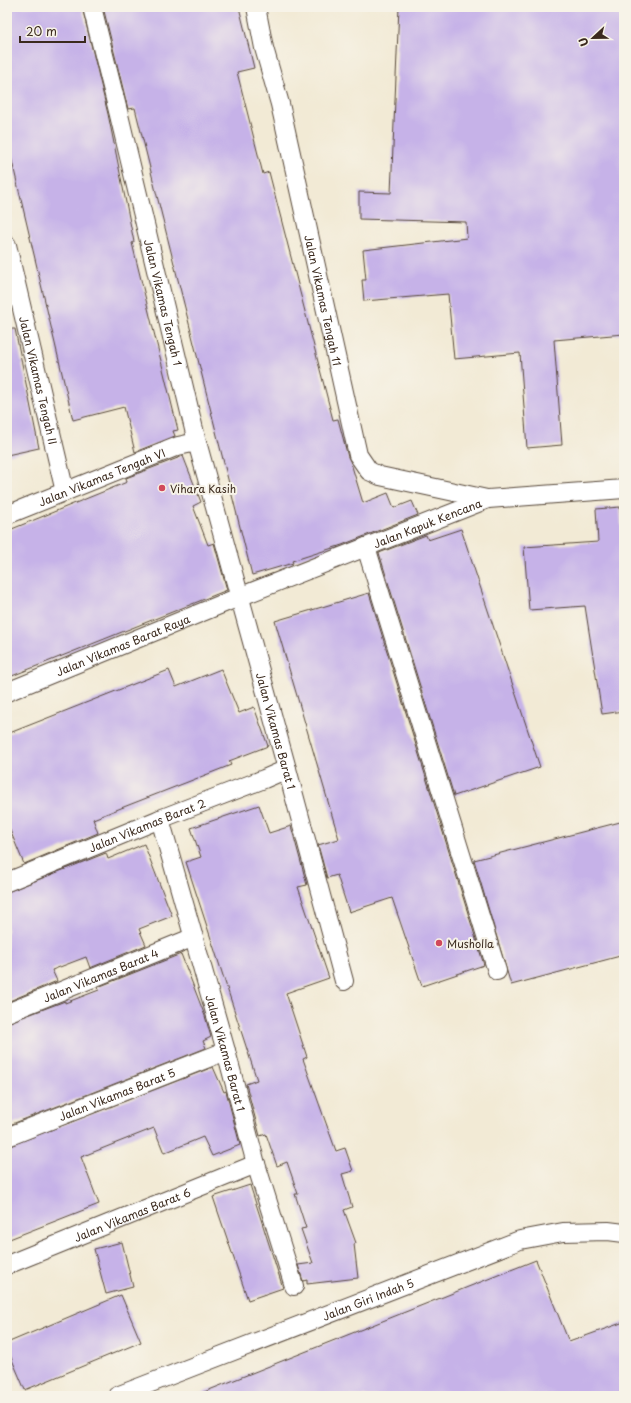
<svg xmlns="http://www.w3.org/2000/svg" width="631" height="1403" font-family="'Playpen Sans',sans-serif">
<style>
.building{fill:#c6b2e8}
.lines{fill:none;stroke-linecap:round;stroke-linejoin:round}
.minor-casing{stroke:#564739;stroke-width:20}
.minor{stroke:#fff;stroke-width:18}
.poi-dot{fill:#d1495b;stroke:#f7f3e8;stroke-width:1.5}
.labels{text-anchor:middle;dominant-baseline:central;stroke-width:4;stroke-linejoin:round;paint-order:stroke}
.street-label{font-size:11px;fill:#3b2a1e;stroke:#f7f3e8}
.poi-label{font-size:11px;fill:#3b2a1e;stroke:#f7f3e8;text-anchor:start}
</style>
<rect width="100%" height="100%" fill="#f7f3e8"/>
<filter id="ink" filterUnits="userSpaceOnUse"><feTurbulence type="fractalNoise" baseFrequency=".025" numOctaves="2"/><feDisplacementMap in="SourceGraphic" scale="8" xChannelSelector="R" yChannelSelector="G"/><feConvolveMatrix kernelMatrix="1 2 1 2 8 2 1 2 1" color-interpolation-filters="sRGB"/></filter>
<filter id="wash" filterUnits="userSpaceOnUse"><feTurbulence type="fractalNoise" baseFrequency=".012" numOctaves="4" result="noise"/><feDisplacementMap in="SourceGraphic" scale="16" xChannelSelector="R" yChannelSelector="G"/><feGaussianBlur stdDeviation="0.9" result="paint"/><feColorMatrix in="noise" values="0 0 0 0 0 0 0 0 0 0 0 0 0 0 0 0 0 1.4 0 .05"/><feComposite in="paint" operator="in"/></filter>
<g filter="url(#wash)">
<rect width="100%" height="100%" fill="#f2ead5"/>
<g id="blocks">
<g class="building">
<path d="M7 7H82L108 114 134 242 132 243 178 430 173 431 175 436 135 452 124 407 73 420 7 140Z"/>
<path d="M103 7H239L254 68 237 72 263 174 269 172 333 420 338 419 348 457 351 463 363 503 388 493 394 508 412 501 418 515 342 545 292 561 293 563 252 575 135 108 128 109Z"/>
<path d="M399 7H624V334L554 340 562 445 527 448 520 353 454 359 448 294 364 301 362 280H366L363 250 467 238 466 222 359 219V192L391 193Z"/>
<path d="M7 329H15L39 448 7 455Z"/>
<path d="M183 456 201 502 193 506 208 545 214 543 227 590 7 678V531L127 482 126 478Z"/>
<path d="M620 507 622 537H624V711L602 714 585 606 529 610 524 547 598 542 596 509Z"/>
<path d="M461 529 540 767 454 796 379 553 426 535 428 540Z"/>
<path d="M369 593 484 965 422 986 392 898 349 912 337 875 327 878 318 845 339 839 275 621Z"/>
<path d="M221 669 239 713 254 707 268 746 229 761 231 765 93 819 98 833 24 864 7 823V734L169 670 176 687Z"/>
<path d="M259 805 269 833 291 826 307 885 298 887 329 978 286 993 307 1057 303 1059 336 1151 345 1148 353 1171 342 1174 352 1207 344 1210 356 1243 354 1244 358 1278 307 1284V1280L303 1281 298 1265 313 1263 301 1229 306 1228 295 1194H298L287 1162 277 1166 266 1134 260 1136 246 1084 257 1080 186 862 201 857 191 828Z"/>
<path d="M624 821V955L511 985 474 860Z"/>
<path d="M144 844 172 916 139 929 146 945 90 968 86 957 52 970 57 981 7 1002V892L106 853 108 859Z"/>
<path d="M181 954 205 1016 211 1037 203 1041 206 1048 7 1126V1023L65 1001V1003L99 990 98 987Z"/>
<path d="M213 1067 224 1092 226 1091 240 1145 212 1156 203 1137 164 1153 154 1128 81 1157 99 1204 7 1240V1147Z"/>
<path d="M250 1185 283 1288 248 1300 213 1197Z"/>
<path d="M122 1242 133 1287 106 1294 94 1249Z"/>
<path d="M536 1260 569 1342 624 1322V1396H194Z"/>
<path d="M121 1295 141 1342 25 1390 7 1348V1343Z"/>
</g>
</g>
</g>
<g filter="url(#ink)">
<use href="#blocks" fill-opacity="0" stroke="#564739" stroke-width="1"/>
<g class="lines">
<defs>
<g id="minor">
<path id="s1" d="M92 7 119 115 197 442 287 769 344 981"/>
<path id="s2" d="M256 7 264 48 280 104 358 455 369 471 380 476 487 499"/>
<path id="s3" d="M7 245 65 492"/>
<path id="s4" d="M7 515 178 446 197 442"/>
<path d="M366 547 497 971"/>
<path id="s5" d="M7 692 239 597 488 499 624 489"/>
<path id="s6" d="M160 819 226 1051 256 1164 294 1286"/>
<path id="s7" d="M7 882 160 819 264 779 287 769"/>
<path id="s8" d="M7 1013 194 937"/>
<path id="s9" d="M7 1137 226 1051"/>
<path id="s10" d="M7 1265 256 1164"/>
<path id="s11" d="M117 1396 520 1240 563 1232 608 1231 624 1233"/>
</g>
</defs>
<use href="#minor" class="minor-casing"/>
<use href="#minor" class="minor"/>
</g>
</g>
<g class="poi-dot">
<circle cx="162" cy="488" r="4"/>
<circle cx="439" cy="943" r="4"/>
</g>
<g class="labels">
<g class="street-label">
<text stroke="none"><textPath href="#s2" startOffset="301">Jalan Vikamas Tengah 11</textPath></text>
<text stroke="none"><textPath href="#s1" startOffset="304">Jalan Vikamas Tengah 1</textPath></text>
<text stroke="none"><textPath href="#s3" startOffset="139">Jalan Vikamas Tengah II</textPath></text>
<text stroke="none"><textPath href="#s4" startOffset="102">Jalan Vikamas Tengah VI</textPath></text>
<text stroke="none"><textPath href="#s5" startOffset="453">Jalan Kapuk Kencana</textPath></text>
<text stroke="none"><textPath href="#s5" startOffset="125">Jalan Vikamas Barat Raya</textPath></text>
<text stroke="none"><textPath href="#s1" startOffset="747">Jalan Vikamas Barat 1</textPath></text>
<text stroke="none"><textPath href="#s7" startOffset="151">Jalan Vikamas Barat 2</textPath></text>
<text stroke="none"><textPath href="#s8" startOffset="101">Jalan Vikamas Barat 4</textPath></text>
<text stroke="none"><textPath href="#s6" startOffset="243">Jalan Vikamas Barat 1</textPath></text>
<text stroke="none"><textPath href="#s9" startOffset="118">Jalan Vikamas Barat 5</textPath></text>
<text stroke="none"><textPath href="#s10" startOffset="135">Jalan Vikamas Barat 6</textPath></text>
<text stroke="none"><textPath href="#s11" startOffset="269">Jalan Giri Indah 5</textPath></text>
</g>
<g class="poi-label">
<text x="170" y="488">Vihara Kasih</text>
<text x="447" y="943">Musholla</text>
</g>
</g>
<rect width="631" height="1403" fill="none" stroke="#f7f3e8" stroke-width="24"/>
<g transform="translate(593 38) rotate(248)" stroke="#f7f3e8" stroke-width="3" paint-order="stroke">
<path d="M0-3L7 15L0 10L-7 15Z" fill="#3b2a1e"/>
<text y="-6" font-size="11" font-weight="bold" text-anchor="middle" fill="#3b2a1e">U</text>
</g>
<path d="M20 36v6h65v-6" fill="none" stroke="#3b2a1e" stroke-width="2"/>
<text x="26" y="36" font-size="12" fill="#3b2a1e" stroke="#f7f3e8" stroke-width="3" paint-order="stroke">20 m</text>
</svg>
